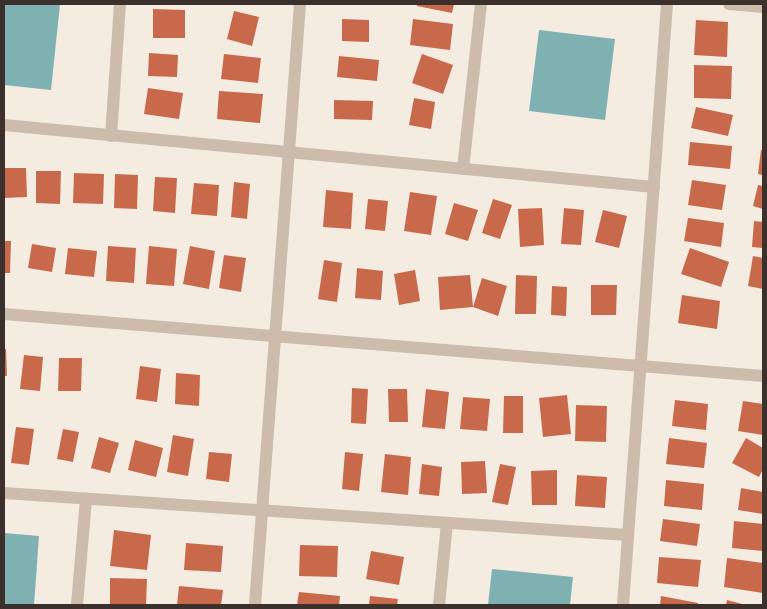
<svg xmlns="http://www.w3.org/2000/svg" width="767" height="609" font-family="Manrope,sans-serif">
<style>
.water{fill:#7fb0b2}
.building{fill:#c8694b}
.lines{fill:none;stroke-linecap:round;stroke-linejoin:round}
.minor{stroke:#cdbbac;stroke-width:12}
</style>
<rect width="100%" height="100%" fill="#f4ebe1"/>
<g class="water">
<path d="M4 4H60L51 90 4 85Z"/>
<path d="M539 30 615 39 605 120 529 111Z"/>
<path d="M4 533 39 536 34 605H4Z"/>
<path d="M492 569 573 577 570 605H488Z"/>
</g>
<g class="building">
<path d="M417 4H454L452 13 417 6Z"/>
<path d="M153 9 185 10V38H153Z"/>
<path d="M234 11 259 17 252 46 227 39Z"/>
<path d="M342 19 369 20V42L342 41Z"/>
<path d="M413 19 453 24 450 50 410 45Z"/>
<path d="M696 20 728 22 727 57 694 55Z"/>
<path d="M149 53 178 55 177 77 148 76Z"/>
<path d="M224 54 261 58 258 83 221 79Z"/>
<path d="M422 54 453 65 443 94 412 83Z"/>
<path d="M339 56 379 60 377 81 337 77Z"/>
<path d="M694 65 732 66 731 99 694 98Z"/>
<path d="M148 88 183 93 179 119 144 114Z"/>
<path d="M219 91 263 94 260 123 217 119Z"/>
<path d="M414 98 435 102 431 129 409 125Z"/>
<path d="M334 100 373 101 372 120 334 119Z"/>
<path d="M696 107 733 115 728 136 691 128Z"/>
<path d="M690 142 732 146 730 169 688 165Z"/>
<path d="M761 150H763V175L758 174Z"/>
<path d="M4 168H26L27 197 4 198Z"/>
<path d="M36 171H61L60 204 36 203Z"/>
<path d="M74 173 104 174 103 204 73 203Z"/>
<path d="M115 174 138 175 137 209 114 208Z"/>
<path d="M155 177 177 178 175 213 153 211Z"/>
<path d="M692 180 726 185 722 210 688 205Z"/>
<path d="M234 182 250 184 247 219 231 217Z"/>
<path d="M194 183 219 185 217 216 191 214Z"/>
<path d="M758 185 763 186V209L753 206Z"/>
<path d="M326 190 353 193 351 229 323 227Z"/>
<path d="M410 192 437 196 431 235 404 231Z"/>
<path d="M368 199 388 201 385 231 365 229Z"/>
<path d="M493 199 512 205 500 239 482 233Z"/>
<path d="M454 203 478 210 468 241 445 234Z"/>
<path d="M542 208 544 245 520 247 518 209Z"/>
<path d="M564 208 584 210 581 245 561 244Z"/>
<path d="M603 210 627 216 619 248 595 242Z"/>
<path d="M688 218 724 223 721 247 684 241Z"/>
<path d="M754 221 763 222V248L752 247Z"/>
<path d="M4 241H11L10 273H4Z"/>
<path d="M32 244 56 248 52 272 28 268Z"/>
<path d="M108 246 136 248 134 283 106 281Z"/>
<path d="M149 246 177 249 174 286 146 284Z"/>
<path d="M190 246 215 251 209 289 183 284Z"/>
<path d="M68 248 97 251 94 277 65 274Z"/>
<path d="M690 248 729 262 721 287 681 274Z"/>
<path d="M224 255 246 258 241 292 219 288Z"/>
<path d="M753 256 763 258V289L748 286Z"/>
<path d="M324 260 342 263 337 302 318 299Z"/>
<path d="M357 268 383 271 381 300 355 298Z"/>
<path d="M415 270 420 301 399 305 394 274Z"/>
<path d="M470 275 473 307 440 310 438 277Z"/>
<path d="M516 275 537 276 536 314H515Z"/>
<path d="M482 278 507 286 498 316 473 307Z"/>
<path d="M591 285H617L616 315H591Z"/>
<path d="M552 286 567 287 566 316 551 315Z"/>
<path d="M682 295 720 301 717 329 678 323Z"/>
<path d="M4 349H6L7 376H4Z"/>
<path d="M24 355 43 357 40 391 20 389Z"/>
<path d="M59 358H82L81 391H58Z"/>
<path d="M140 366 161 369 157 402 136 399Z"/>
<path d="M176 373 200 375 199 406 175 404Z"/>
<path d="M352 388 368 389 366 424 351 423Z"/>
<path d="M388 389H407L408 422H389Z"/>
<path d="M426 389 449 392 445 429 422 427Z"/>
<path d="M567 395 571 434 543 437 539 398Z"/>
<path d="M504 396H523V433H503Z"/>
<path d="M463 397 490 399 487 431 460 429Z"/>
<path d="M675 400 708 404 706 430 672 426Z"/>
<path d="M743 401 763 404V435L738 431Z"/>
<path d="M576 405 607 406 606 442 575 441Z"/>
<path d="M16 427 34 429 29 465 11 463Z"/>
<path d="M63 429 79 432 73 462 57 459Z"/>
<path d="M173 435 194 439 188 476 167 472Z"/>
<path d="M99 437 119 443 110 473 91 468Z"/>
<path d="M669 438 707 443 704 468 666 464Z"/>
<path d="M746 438 763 448V469L759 477 732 463Z"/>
<path d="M135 440 163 448 156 477 128 470Z"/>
<path d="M209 452 232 454 229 482 206 479Z"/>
<path d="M345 452 363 454 359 491 342 489Z"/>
<path d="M385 454 411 457 408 495 381 492Z"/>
<path d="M485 461 487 493 462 494 461 462Z"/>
<path d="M422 464 442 467 439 496 419 494Z"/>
<path d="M500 464 516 467 508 505 492 502Z"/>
<path d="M557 470V505H532L531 471Z"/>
<path d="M577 475 607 477 605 508 575 506Z"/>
<path d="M666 480 704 484 702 510 664 506Z"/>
<path d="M741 488 763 492V514L738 510Z"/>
<path d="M663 519 700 524 697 546 660 541Z"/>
<path d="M734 521 763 524V551L732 548Z"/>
<path d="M114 530 151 535 147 570 110 566Z"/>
<path d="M186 543 223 546 221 572 184 570Z"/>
<path d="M300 545 338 546 337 577 299 576Z"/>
<path d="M371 551 404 557 399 585 366 579Z"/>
<path d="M659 557 701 560 698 587 657 583Z"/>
<path d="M727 558 763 563V593L724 587Z"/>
<path d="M110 578 147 579 146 605H110Z"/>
<path d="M179 586 223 590 221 605H177Z"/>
<path d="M299 592 340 596 339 605H297Z"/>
<path d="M370 596 398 599 397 605H369Z"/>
<path d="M661 596 698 603V605H660Z"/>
<path d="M727 600 746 605H726Z"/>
</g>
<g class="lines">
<g class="minor">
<path d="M729 4 763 7"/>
<path d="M4 125 654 187"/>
<path d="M111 136 120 4"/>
<path d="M463 169 481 4"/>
<path d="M4 314 763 376"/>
<path d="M4 493 628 535"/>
<path d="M77 605 86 499"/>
<path d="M255 605 300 4"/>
<path d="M439 605 447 523"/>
<path d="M623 605 667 4"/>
</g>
</g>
<rect width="767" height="609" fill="none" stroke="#3b302b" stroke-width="10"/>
</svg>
